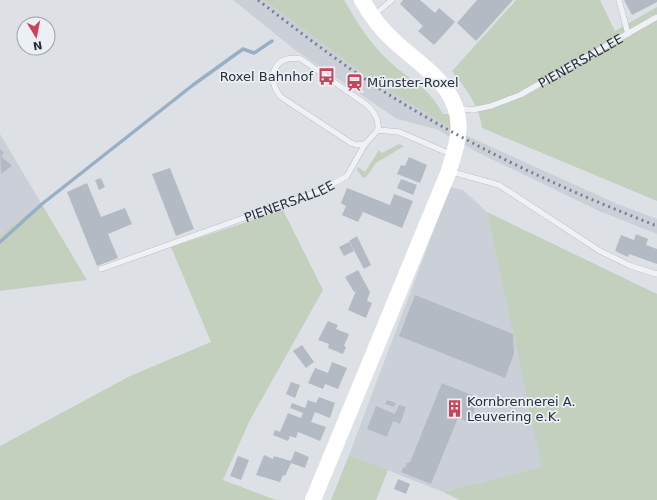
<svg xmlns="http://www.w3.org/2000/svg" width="657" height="500" font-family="'DejaVu Sans',sans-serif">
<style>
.built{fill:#cbd0d8}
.green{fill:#c3d0be}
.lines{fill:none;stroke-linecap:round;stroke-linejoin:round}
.stream{stroke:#98afc6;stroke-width:3.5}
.building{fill:#b4bac3}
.service-casing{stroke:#a3a8b0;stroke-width:6}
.service{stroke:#eff1f5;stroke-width:5.5}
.secondary{stroke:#fff;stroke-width:16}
.rail{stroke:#77808f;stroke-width:3;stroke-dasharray:2 4;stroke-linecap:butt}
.labels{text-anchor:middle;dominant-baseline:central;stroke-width:3.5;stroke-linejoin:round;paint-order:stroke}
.street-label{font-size:13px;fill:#272f3c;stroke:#eceff4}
.poi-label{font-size:13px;fill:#272f3c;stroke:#eceff4;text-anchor:start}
</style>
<rect width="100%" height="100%" fill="#dde1e6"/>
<g class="built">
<path d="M233 0H264L370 79 452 129 615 203 657 219V234L599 211 475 151 436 129 397 119 295 50Z"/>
<path d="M0 134 41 203 0 235Z"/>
<path d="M450 187 463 190 487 212 543 467 443 492 349 455Z"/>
</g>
<g class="green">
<path d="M264 0H344C356 21 369 42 387 59 409 81 427 84 443 114H450L452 129 370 79Z"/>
<path d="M516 0H600L615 31 657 7V201L482 128C480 107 465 87 452 71Z"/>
<path d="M399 144 404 146 376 163 367 176 363 178 357 170 358 167 365 172 379 150 382 153Z"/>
<path d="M41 203 87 280 0 291V235Z"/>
<path d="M283 210 323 290 249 422 223 480 276 500H0V446L130 376 211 342 171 247Z"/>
<path d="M487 212 657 294V500H460L443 492 542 467Z"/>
<path d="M349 455 388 470 376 500H331Z"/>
</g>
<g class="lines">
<path class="stream" d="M0 242 42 204 193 85 243 49 254 53 272 41"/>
</g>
<g class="building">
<path d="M403 0H420L435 13 439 8 455 22 434 45 418 31 423 26 400 4Z"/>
<path d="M477 0H513L476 41 457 23Z"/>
<path d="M624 0H657V2L632 15Z"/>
<path d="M0 149 4 153 1 156 12 166 1 174Z"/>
<path d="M409 157 427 165 420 183 397 174 401 165 405 166Z"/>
<path d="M170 168 194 229 176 236 152 174Z"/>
<path d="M101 178 105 187 99 190 95 180Z"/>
<path d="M401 179 417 185 413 195 397 188Z"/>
<path d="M87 183 101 217 125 208 132 224 108 234 118 258 97 266 67 192Z"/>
<path d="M347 188 390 205 394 194 413 201 402 228 363 212 358 222 342 215 346 206 341 203Z"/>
<path d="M636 234 648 239 646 245 657 249V264L629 254 628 257 615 251 621 235 634 240Z"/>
<path d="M357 236 371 265 364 269 349 241Z"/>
<path d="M349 242 354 251 344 256 339 247Z"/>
<path d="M358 270 370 292 367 301 372 303 366 318 348 310 356 291 354 292 345 277Z"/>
<path d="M415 295 513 334 514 354 505 378 399 336Z"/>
<path d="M328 321 338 325 336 329 349 334 344 346 346 347 343 354 328 348 329 344 318 340Z"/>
<path d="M302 345 314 362 306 368 293 351Z"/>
<path d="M332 362 347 368 338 389 325 384 323 389 308 383 315 368 328 373Z"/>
<path d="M291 382 300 385 295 398 286 394Z"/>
<path d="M442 383 479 398 469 422 458 418 431 484 401 472 403 467 405 468 407 463 410 462Z"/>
<path d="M319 397 335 403 330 418 315 412 311 422 326 427 320 441 298 432 296 438 290 436 288 441 273 435 275 430 280 432 288 413 301 418 303 413 290 408 292 403 305 408 308 400 316 403Z"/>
<path d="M387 400 396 403 394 407 385 404Z"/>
<path d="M399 405 406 407 400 424 393 421 387 437 367 429 376 406 395 414Z"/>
<path d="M295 451 309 457 305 468 291 463 285 476 283 475 280 482 256 475 264 455 273 459 274 456 291 461Z"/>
<path d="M238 456 249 460 241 480 230 476Z"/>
<path d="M398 479 410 484 406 494 394 489Z"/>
</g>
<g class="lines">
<defs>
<g id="service">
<path d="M619 0 628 34"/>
<path d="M374 15 392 0"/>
<path id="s1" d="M458 108 472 110 491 106 520 95 657 17"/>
<path d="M378 130 399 132 453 155"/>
<path d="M365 144 357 145 351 143 281 97C265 78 274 54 301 59L367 105C375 113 379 119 378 130"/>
<path d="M449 171 499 185 600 251 631 266 657 274"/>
<path id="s2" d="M101 269 322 190 347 176 365 144 378 130"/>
</g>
</defs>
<use href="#service" class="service-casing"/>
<use href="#service" class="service"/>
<path class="secondary" d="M313 500 449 171C452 159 457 147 458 135 464 88 421 67 392 39 380 28 370 14 362 0"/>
<path class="rail" d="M258 0C310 40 362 80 419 113 495 158 575 194 657 226"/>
</g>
<defs>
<symbol id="bus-bare" viewBox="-9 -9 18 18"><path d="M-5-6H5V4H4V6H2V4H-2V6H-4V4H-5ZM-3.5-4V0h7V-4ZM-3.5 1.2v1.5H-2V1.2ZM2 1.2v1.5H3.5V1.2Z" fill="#c9445b" stroke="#eceff4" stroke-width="2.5" paint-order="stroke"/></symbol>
<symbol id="station-bare" viewBox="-9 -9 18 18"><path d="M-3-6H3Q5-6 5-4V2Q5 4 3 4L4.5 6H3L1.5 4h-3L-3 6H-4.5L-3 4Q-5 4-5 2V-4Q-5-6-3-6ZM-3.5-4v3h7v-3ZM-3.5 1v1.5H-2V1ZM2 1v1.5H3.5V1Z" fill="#c9445b" stroke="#eceff4" stroke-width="2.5" paint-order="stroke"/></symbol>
<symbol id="building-bare" viewBox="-9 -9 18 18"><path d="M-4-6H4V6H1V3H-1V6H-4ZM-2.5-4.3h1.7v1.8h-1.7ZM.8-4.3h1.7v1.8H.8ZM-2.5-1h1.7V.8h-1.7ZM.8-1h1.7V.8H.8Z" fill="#c9445b" stroke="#eceff4" stroke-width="2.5" paint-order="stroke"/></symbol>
</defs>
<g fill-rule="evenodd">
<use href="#bus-bare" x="314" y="64" width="25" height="25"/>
<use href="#station-bare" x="342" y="70" width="25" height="25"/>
<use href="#building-bare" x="442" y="396" width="25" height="25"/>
</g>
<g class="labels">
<g class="street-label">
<text stroke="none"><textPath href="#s1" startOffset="134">PIENERSALLEE</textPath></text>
<text stroke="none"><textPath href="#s2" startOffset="200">PIENERSALLEE</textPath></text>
</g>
<g class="poi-label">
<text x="313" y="76" text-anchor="end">Roxel Bahnhof</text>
<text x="367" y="82">Münster-Roxel</text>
<text x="467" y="401">Kornbrennerei A.<tspan x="467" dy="15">Leuvering e.K.</tspan></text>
</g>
</g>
<g transform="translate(36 36) rotate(170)"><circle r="19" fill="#eceff4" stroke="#9da2aa"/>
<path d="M0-3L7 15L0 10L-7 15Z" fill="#c9445b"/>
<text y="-6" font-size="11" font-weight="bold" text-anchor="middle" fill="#272f3c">N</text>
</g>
</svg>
